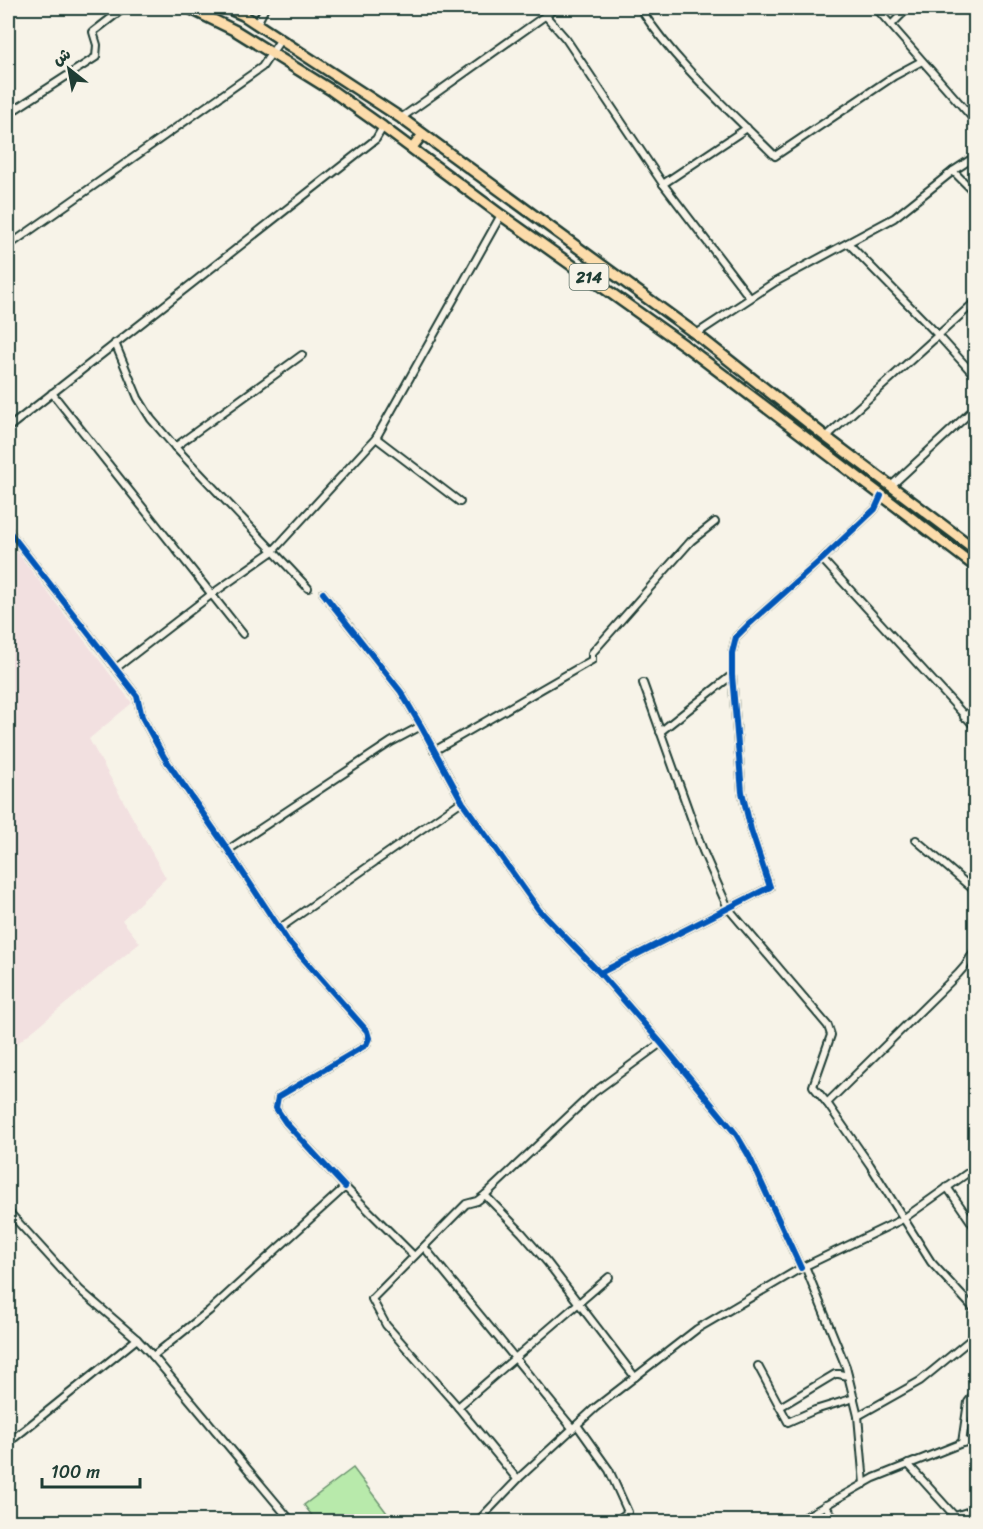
<svg xmlns="http://www.w3.org/2000/svg" width="983" height="1529" font-family="Sriracha,'Playpen Sans Arabic',sans-serif">
<style>
.built{fill:#f2e0e0}
.green{fill:#b8eaab;stroke:#6c9470;stroke-width:1.5}
.lines{fill:none;stroke-linecap:round;stroke-linejoin:round}
.minor-casing{stroke:#1f3d34;stroke-width:10}
.major-casing{stroke:#1f3d34;stroke-width:13}
.highway-casing{stroke:#1f3d34;stroke-width:14}
.minor{stroke:#f7f3e8;stroke-width:6}
.major{stroke:#fcdcab;stroke-width:8}
.highway{stroke:#fcdcab;stroke-width:9}
.cycleway-casing{stroke:#f7f3e8;stroke-width:10}
.cycleway{stroke:#0057b8;stroke-width:6}
.labels{text-anchor:middle;dominant-baseline:central;stroke-width:4.5;stroke-linejoin:round;paint-order:stroke}
.shield{fill:#f7f3e8;stroke:#60746a;stroke-width:1.5}
.shield-label{font-size:16px;font-weight:bold;fill:#1f3d34}
</style>
<rect width="100%" height="100%" fill="#f7f3e8"/>
<filter id="ink" filterUnits="userSpaceOnUse"><feTurbulence type="fractalNoise" baseFrequency=".0167" numOctaves="2"/><feDisplacementMap in="SourceGraphic" scale="12" xChannelSelector="R" yChannelSelector="G"/><feConvolveMatrix kernelMatrix="1 2 1 2 8 2 1 2 1" color-interpolation-filters="sRGB"/></filter>
<g filter="url(#ink)">
<path class="built" d="M8 540 132 703 89 739 166 878 122 920 140 943 8 1051Z"/>
<path class="green" d="M353 1468 393 1521H316L304 1505Z"/>
<g class="lines">
<defs>
<g id="minor">
<path d="M640 8C675 63 729 110 775 156L894 76 922 61"/>
<path d="M876 8 976 122"/>
<path d="M973 8 976 10"/>
<path d="M545 15 566 39 663 184 750 298"/>
<path d="M257 24 265 8"/>
<path d="M891 25 908 8"/>
<path d="M8 114 96 57 97 45 93 32 124 8"/>
<path d="M401 118 556 8"/>
<path d="M953 171 976 194"/>
<path d="M663 184 747 128"/>
<path d="M848 243 938 335 976 377"/>
<path d="M8 246 262 67 281 39"/>
<path d="M696 334 775 282 894 218 953 171 976 156"/>
<path d="M115 343 138 398 151 419 175 447 308 588"/>
<path d="M52 393 243 634"/>
<path d="M8 428 376 139 383 127"/>
<path d="M826 437 976 301"/>
<path d="M376 438 460 502"/>
<path d="M175 447 302 355"/>
<path d="M891 486 976 407"/>
<path d="M8 530 137 696 142 717 164 757 228 850 287 940 367 1031 369 1038 366 1045 278 1097 276 1108 286 1123 345 1187"/>
<path d="M822 559 976 728"/>
<path d="M323 593 401 692 421 726 463 803 539 910 600 973 661 1043 736 1134 749 1156 801 1268"/>
<path d="M116 668 212 594 273 551 376 438 501 215"/>
<path d="M643 683 703 851 728 908 828 1026 831 1035 813 1086 827 1103"/>
<path d="M964 717 976 706"/>
<path d="M660 732 732 675"/>
<path d="M434 751 592 660V653L691 541 715 522"/>
<path d="M916 840 976 892"/>
<path d="M228 850 391 742 421 726"/>
<path d="M280 928 462 801"/>
<path d="M976 948 965 966 958 974 827 1103 870 1165 931 1262 976 1311"/>
<path d="M600 973 770 887 751 830 742 792 732 675V653L736 637 747 626 822 559 875 509 881 496"/>
<path d="M947 1187 976 1229"/>
<path d="M485 1195 522 1233 547 1262 635 1377"/>
<path d="M8 1211 80 1290 137 1339"/>
<path d="M424 1247 573 1429"/>
<path d="M805 1266 846 1367 858 1416 864 1484"/>
<path d="M153 1356 209 1311 345 1187 414 1256"/>
<path d="M758 1366 788 1422 815 1410 854 1398"/>
<path d="M458 1407 609 1277"/>
<path d="M780 1407 835 1374H839L848 1376"/>
<path d="M858 1416 920 1381 976 1335"/>
<path d="M577 1425 609 1470 628 1512 615 1522"/>
<path d="M8 1443 137 1339 153 1356 292 1522"/>
<path d="M962 1443 968 1402 976 1392"/>
<path d="M908 1464 960 1522"/>
<path d="M517 1479 458 1407 386 1325 372 1299 466 1204 477 1201 485 1195 593 1093 661 1043"/>
<path d="M825 1505 836 1522"/>
<path d="M955 1516 976 1509"/>
<path d="M477 1522 521 1476 595 1408 697 1329 801 1268 903 1219 976 1167"/>
<path d="M796 1522 874 1478 962 1443 976 1440"/>
</g>
<path id="major" d="M412 148 423 134"/>
<g id="highway">
<path d="M189 8 236 31 331 90 383 127 501 215 684 345 976 567"/>
<path d="M227 8 243 15 401 118 696 334 826 437 976 550"/>
</g>
</defs>
<use href="#minor" class="minor-casing"/>
<use href="#major" class="major-casing"/>
<use href="#highway" class="highway-casing"/>
<use href="#minor" class="minor"/>
<use href="#major" class="major"/>
<use href="#highway" class="highway"/>
<defs>
<g id="cycleway">
<path d="M8 530 137 696 142 717 164 757 228 850 287 940 367 1031 369 1038 366 1045 278 1097 276 1108 286 1123 345 1187"/>
<path d="M323 593 401 692 421 726 463 803 539 910 600 973 661 1043 736 1134 749 1156 801 1268"/>
<path d="M600 973 770 887 751 830 742 792 732 675V653L736 637 747 626 822 559 875 509 881 496"/>
</g>
</defs>
<use href="#cycleway" class="cycleway-casing"/>
<use href="#cycleway" class="cycleway"/>
</g>
</g>
<g class="labels">
<rect class="shield" x="569.5" y="264" width="39" height="26" rx="4.5"/>
<g class="shield-label">
<text x="589" y="277">214</text>
</g>
</g>
<rect width="983" height="1529" fill="none" stroke="#f7f3e8" stroke-width="30"/>
<rect x="15" y="15" width="953" height="1499" fill="none" stroke="#1f3d34" stroke-width="2" filter="url(#ink)"/>
<g transform="translate(69 69) rotate(329)" stroke="#f7f3e8" stroke-width="4.5" paint-order="stroke">
<path d="M0-4.5L10 22L0 15L-10 22Z" fill="#1f3d34"/>
<text y="-9" font-size="16" font-weight="bold" text-anchor="middle" fill="#1f3d34">ش</text>
</g>
<path d="M42 1478v9h98v-9" fill="none" stroke="#1f3d34" stroke-width="3"/>
<text x="51" y="1478" font-size="18" fill="#1f3d34" stroke="#f7f3e8" stroke-width="4.5" paint-order="stroke">100 m</text>
</svg>
